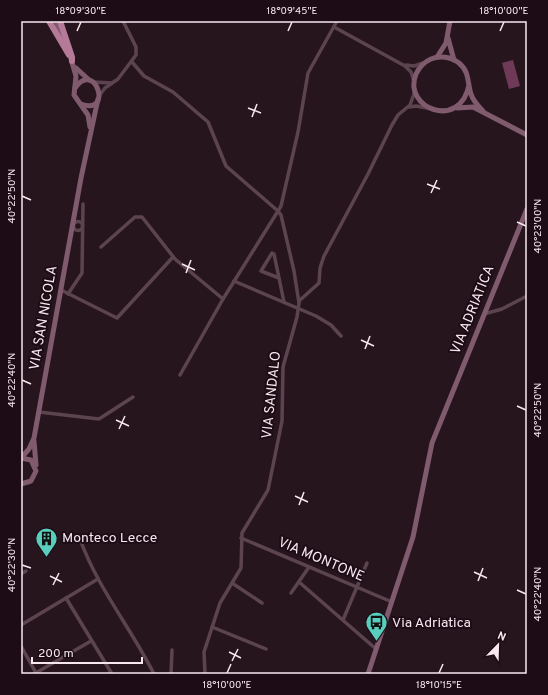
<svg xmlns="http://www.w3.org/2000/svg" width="548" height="695" font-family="Overpass,sans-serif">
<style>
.water{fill:#6f3a57}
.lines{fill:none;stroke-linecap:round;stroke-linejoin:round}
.street{stroke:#5c444f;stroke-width:3.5}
.secondary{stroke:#805a6d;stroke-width:5}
.highway{stroke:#b57a98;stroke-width:6}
.ticks{fill:none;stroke:#f6e8ee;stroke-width:1.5}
.labels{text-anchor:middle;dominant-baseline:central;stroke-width:4;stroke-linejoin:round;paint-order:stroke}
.street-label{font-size:14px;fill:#f6e8ee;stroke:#1d0c15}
.poi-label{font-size:14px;fill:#f6e8ee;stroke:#1d0c15;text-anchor:start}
.neatline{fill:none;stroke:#f6e8ee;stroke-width:1.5}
.ticks-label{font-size:10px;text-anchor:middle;fill:#f6e8ee}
</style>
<rect width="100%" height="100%" fill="#27151e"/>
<path class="water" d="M513 60 520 86 509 89 502 63Z"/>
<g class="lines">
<g class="street">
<path d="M334 27 405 66 411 72 414 81"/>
<path d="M406 65 414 66 423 63"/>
<path d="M93 82 112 83"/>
<path d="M99 96 105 88 118 79 136 55V47L123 21"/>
<path d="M409 107 416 106 427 108"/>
<circle cx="78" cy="226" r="4.5"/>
<path d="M101 247 135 217H142L175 259 223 299 278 211 226 166 208 122 173 92 144 76 132 62"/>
<path d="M279 278 261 271 272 253 274 254 284 302"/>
<path d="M234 281 316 316 331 325 341 336"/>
<path d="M61 290 117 318 173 257"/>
<path d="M68 294 82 273 83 204"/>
<path d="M299 301 319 283 320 268 324 256 368 174 392 125 398 115 410 105 415 91"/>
<path d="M484 314 502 309 527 296"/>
<path d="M180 375 223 299"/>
<path d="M39 412 99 419 133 397"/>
<path d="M241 538 392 602"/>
<path d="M80 539C97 587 131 628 154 674"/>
<path d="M21 574 26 571"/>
<path d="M299 582 376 649"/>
<path d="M232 583 262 603"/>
<path d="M291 593 309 567"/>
<path d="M66 598 112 674"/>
<path d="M343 620 367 563"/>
<path d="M21 625 98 579"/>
<path d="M212 627 266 649"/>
<path d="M21 646 36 673"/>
<path d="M34 674 91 641"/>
<path d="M171 674 172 650"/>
<path d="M205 674 204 652 220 603 241 568 242 533 268 490 282 421 283 367 297 317 299 303 294 271 281 215 278 211 281 206 298 132 308 73 337 21"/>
</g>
<g class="secondary">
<path d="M56 21 64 42"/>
<path d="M448 38 454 60"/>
<path d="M437 57 446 43 450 21"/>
<path d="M71 59 76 76 74 95 88 115 90 127"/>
<path d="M76 68 89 80"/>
<path d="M469 85C460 131 402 108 416 74 419 68 424 62 431 59 440 55 451 57 459 63 470 72 467 83 471 94 473 101 478 106 483 111"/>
<path d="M75 88C95 59 114 116 81 104"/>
<path d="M457 108 473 107 527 135"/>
<path d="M34 441 36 465"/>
<path d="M21 458 29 449 34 438 81 178 98 99"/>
<path d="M21 484 31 481 36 471 31 460 21 458"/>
<path d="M368 674 413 537 432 443 527 209"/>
</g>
<g class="highway">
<path d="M49 21 69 55"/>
<path d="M60 21 72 57V61"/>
</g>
</g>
<path class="ticks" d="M77 31 81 22M288 31 292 22M500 31 504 22M248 108 261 113M252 117 257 104M427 184 440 189M431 193 437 180M22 196 31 200M517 222 526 226M182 264 195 270M186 273 191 260M361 340 374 346M365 349 370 336M22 380 31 384M517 406 526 410M116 420 129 426M119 429 125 416M295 496 308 502M299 505 304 492M22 565 31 568M474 572 487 578M50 576 62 582M478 581 483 568M53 585 59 573M517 590 526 594M229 652 241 658M232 661 238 649M227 673 231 664M439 673 443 664"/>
<defs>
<symbol id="building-pin" viewBox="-11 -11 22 30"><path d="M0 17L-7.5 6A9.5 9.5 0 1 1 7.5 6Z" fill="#59cebe" stroke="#1d0c15"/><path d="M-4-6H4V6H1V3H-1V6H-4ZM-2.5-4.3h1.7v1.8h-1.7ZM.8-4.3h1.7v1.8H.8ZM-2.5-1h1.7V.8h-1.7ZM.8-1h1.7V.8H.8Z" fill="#111"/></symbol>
<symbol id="bus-pin" viewBox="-11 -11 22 30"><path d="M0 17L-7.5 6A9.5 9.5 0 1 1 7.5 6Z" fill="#59cebe" stroke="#1d0c15"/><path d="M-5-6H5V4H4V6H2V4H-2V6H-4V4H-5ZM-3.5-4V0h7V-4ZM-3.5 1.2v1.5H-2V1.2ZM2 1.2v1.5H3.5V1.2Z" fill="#111"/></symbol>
</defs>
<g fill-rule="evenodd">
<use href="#building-pin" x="34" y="526" width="25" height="34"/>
<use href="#bus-pin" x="364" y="610" width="25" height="34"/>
</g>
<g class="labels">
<g class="street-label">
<text transform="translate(473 310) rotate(-68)">VIA ADRIATICA</text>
<text transform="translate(44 318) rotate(-80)">VIA SAN NICOLA</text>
<text transform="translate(272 395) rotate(-84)">VIA SANDALO</text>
<text transform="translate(321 560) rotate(23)">VIA MONTONE</text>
</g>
<g class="poi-label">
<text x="62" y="538">Monteco Lecce</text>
<text x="392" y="623">Via Adriatica</text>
</g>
</g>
<rect width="548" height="695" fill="none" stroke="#1d0c15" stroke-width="44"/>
<g transform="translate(498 645) rotate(23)" stroke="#1d0c15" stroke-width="3" paint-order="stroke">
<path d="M0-3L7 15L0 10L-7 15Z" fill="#f6e8ee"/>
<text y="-6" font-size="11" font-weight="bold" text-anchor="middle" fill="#f6e8ee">N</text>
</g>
<path d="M32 657v6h110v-6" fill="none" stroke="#f6e8ee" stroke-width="2"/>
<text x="38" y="657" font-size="12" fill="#f6e8ee" stroke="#1d0c15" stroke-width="3" paint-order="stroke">200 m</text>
<rect x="22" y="22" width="504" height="651" class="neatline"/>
<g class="ticks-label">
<text x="81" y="14">18°09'30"E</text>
<text x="292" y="14">18°09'45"E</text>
<text x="504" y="14">18°10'00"E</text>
<text transform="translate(11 196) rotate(-90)" y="4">40°22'50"N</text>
<text transform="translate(537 226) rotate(-90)" y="4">40°23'00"N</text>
<text transform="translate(11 380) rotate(-90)" y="4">40°22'40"N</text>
<text transform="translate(537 410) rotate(-90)" y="4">40°22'50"N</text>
<text transform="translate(11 565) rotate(-90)" y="4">40°22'30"N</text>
<text transform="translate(537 594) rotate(-90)" y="4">40°22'40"N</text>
<text x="227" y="688">18°10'00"E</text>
<text x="439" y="688">18°10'15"E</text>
</g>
</svg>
